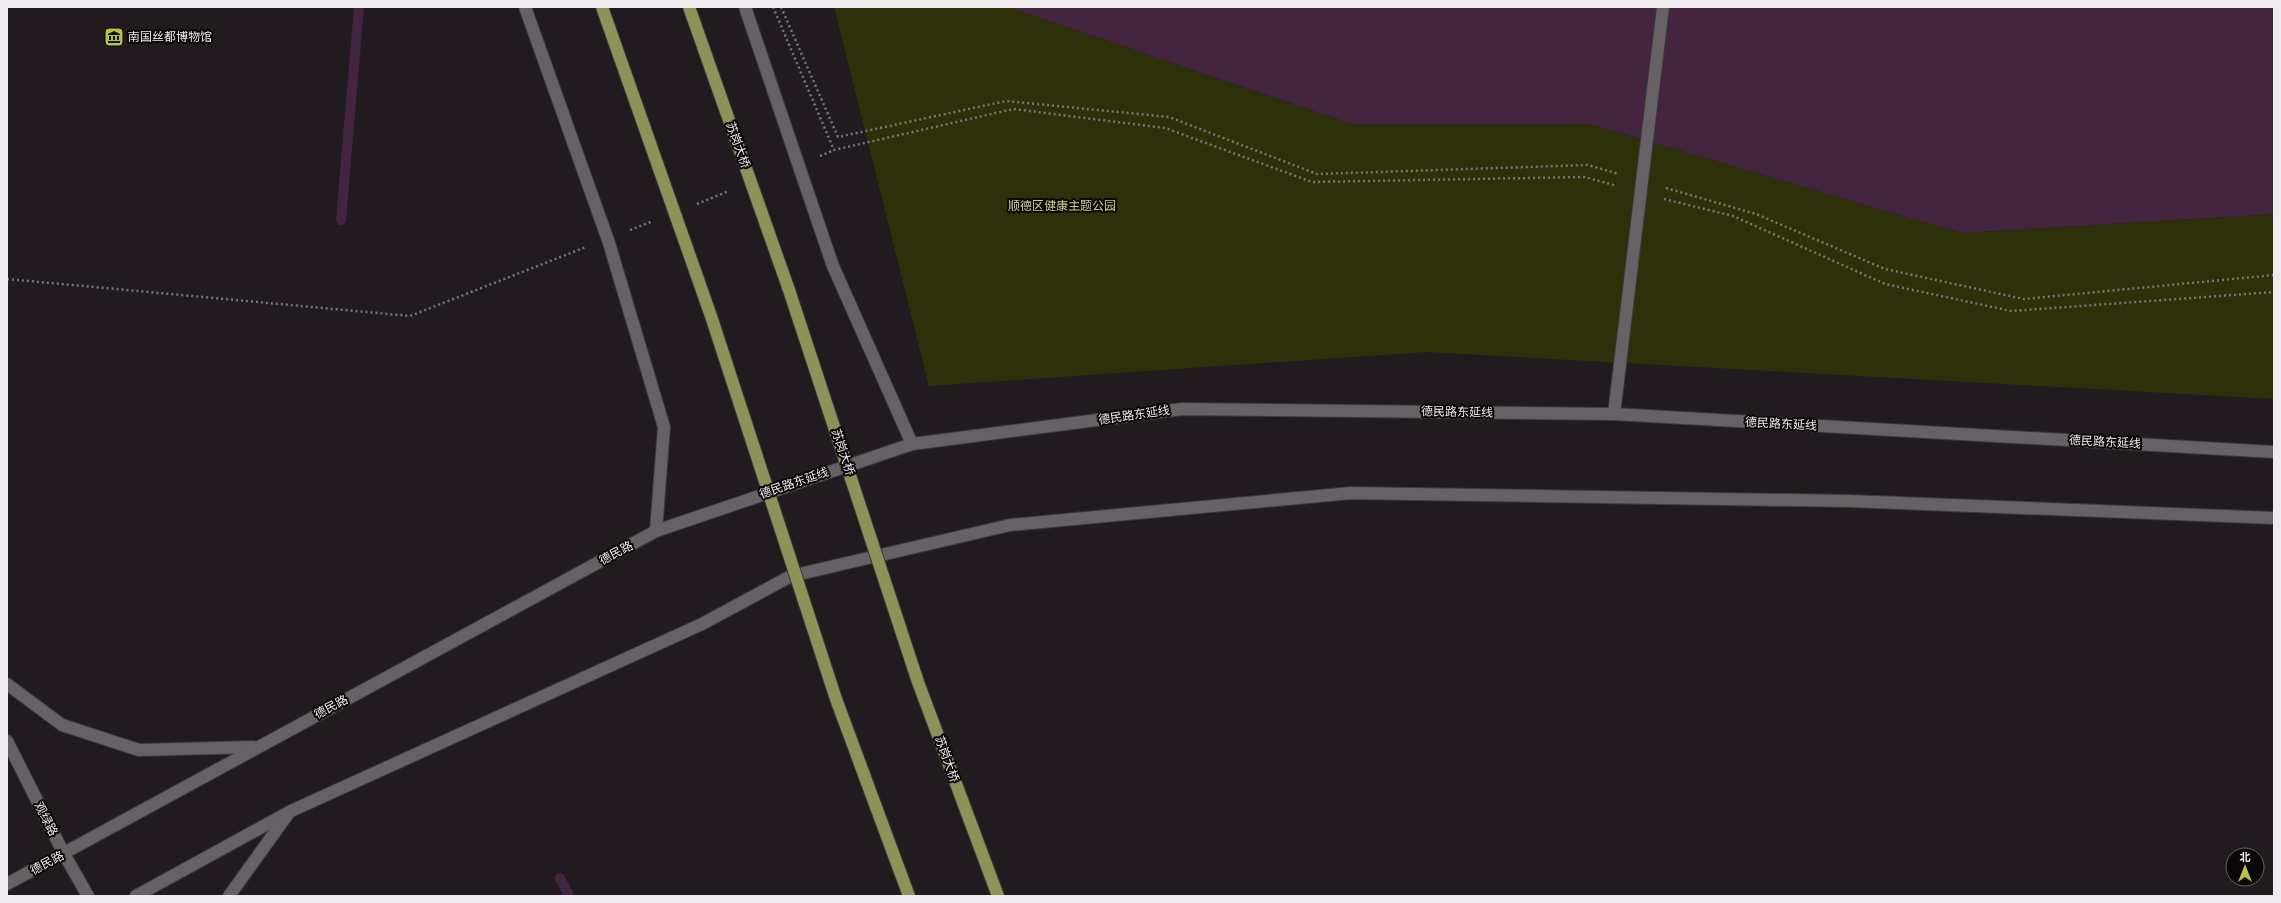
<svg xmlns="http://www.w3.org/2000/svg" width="2281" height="903" font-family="Raleway,'Noto Sans SC',sans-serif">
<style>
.green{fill:#2d3008}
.water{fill:#432540}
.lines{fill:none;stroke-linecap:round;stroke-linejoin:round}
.stream{stroke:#432540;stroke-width:10}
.minor-casing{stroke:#3c383b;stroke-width:14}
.tertiary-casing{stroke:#3c383b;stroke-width:14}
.secondary-casing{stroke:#3c383b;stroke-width:14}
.path{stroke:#7a7579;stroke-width:2.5;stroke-dasharray:2 3;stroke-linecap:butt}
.minor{stroke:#676065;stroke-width:12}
.tertiary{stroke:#676065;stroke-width:12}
.secondary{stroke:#676065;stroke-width:12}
.tertiary-bridge-casing{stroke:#3c383b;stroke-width:14;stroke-linecap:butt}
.trunk-bridge-casing{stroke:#3c383b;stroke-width:14;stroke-linecap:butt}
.tertiary-bridge{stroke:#676065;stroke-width:12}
.trunk-bridge{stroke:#8f9258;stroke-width:12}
.labels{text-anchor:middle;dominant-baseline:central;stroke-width:4;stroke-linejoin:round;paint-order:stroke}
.poi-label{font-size:12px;fill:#eeeaed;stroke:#090708;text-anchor:start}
.street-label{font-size:12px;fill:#eeeaed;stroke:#090708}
.park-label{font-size:12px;fill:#c8ce88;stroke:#090708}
</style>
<rect width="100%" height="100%" fill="#211b20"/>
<path class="green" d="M834 7H1008L1352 124H1590L1961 233 2274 214V399L1426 352 929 386Z"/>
<path class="water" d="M1008 7H2274V214L1961 233 1590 124H1352Z"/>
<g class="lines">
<g class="stream">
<path d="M341 220 359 7"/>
<path d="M560 878 569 896"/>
</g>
<defs>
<path id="minor" d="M1614 414 1663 7"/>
<g id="tertiary">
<path d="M808 193 833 266 912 444"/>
<path d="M609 243 664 427 656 531"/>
<path d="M7 741 64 854"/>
</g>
<g id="secondary">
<path d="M7 684 62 725 139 750 253 747"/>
<path d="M64 854 88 896"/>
<path d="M7 884 656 531 912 444 1182 409 1614 414 2274 452"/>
<path d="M136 896 291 811 702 624 791 576 1010 525 1351 493 1850 501 2274 518"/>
<path d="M229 896 288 814"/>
</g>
</defs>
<use href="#minor" class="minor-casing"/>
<use href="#tertiary" class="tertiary-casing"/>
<use href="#secondary" class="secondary-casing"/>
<g class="path">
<path d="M773 7 834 150 1013 109 1165 128 1312 182 1585 177 1617 186"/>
<path d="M781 7 838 137 1006 101 1169 117 1317 174 1588 165 1619 174"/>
<path d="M820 156 834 150"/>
<path d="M1666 188 1756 214 1885 269 2024 299 2274 275"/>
<path d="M1664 199 1733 216 1885 284 2011 311 2274 292"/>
<path d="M697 204 729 191"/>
<path d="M630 230 653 221"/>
<path d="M7 279 410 316 586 247"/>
</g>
<use href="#minor" class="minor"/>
<use href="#tertiary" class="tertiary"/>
<use href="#secondary" class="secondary"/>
<defs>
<g id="tertiary-bridge">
<path d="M525 7 609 243"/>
<path d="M745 7 808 193"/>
</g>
<g id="trunk-bridge">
<path d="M602 7 711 316 836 699 909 896"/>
<path d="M689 7 789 290 918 682 998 896"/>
</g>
</defs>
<use href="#tertiary-bridge" class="tertiary-bridge-casing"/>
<use href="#trunk-bridge" class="trunk-bridge-casing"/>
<use href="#tertiary-bridge" class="tertiary-bridge"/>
<use href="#trunk-bridge" class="trunk-bridge"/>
</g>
<defs>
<symbol id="museum-square" viewBox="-11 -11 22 22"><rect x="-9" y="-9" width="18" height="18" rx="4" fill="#b9c046" stroke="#090708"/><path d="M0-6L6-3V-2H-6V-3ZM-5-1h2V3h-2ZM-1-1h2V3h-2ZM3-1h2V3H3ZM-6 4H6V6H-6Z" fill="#111"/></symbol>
</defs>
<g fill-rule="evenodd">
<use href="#museum-square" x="103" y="26" width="22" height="22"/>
</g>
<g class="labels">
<g class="poi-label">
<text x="128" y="37">南国丝都博物馆</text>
</g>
<g class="street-label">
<text transform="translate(738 145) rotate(70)">苏岗大桥</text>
<text transform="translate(1457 412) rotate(1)">德民路东延线</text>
<text transform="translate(1134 415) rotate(-8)">德民路东延线</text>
<text transform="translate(1781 424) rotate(3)">德民路东延线</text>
<text transform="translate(2105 442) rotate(3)">德民路东延线</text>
<text transform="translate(843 452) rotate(72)">苏岗大桥</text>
<text transform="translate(794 483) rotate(-19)">德民路东延线</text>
<text transform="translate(616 553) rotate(-28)">德民路</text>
<text transform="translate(331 707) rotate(-28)">德民路</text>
<text transform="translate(947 759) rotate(70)">苏岗大桥</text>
<text transform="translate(46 819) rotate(63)">观绿路</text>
<text transform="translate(47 863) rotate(-28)">德民路</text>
</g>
<g class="park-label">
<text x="1062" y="206">顺德区健康主题公园</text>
</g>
</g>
<rect width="2281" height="903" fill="none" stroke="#eeeaed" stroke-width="16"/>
<g transform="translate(2245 867)"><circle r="19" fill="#090708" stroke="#656264"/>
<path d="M0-3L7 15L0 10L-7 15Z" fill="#b9c046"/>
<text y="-6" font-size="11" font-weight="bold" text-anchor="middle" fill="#eeeaed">北</text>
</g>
</svg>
